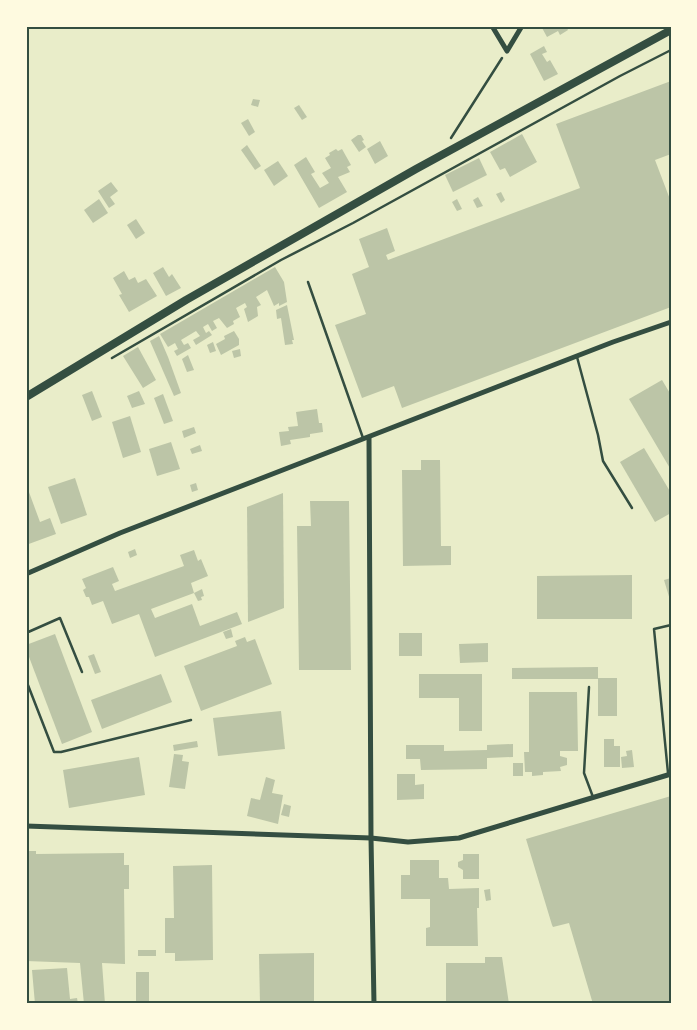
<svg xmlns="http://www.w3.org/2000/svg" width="697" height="1030" font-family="'Space Grotesk',sans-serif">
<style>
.building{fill:#bcc5a7}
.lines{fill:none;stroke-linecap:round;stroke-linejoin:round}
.path{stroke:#344e41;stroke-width:2.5}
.service{stroke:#344e41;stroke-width:2.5}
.minor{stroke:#344e41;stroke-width:5}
.secondary{stroke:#344e41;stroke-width:8}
.neatline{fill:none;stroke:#344e41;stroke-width:2}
</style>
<rect width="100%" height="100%" fill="#e9edc9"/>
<g class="building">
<path d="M541 26H566L568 30 560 35 558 31 547 37Z"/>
<path d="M544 46 547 52 542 54 547 62 550 60 558 74 544 81 530 54Z"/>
<path d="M671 81V154L655 160 671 202V307L402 408 394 386 362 398 335 325 366 314 352 274 369 267 359 239 387 228 395 251 386 255 388 260 580 188 556 124Z"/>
<path d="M253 99 260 100 258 107 251 105Z"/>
<path d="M299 105 307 117 302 120 294 108Z"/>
<path d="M248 119 255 132 249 136 241 123Z"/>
<path d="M522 134 537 162 510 177 505 168 500 170 490 152Z"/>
<path d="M358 135H361L364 140 362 141 366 147 359 152 351 140Z"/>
<path d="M380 141 388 156 375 164 367 149Z"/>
<path d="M247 145 261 166 255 170 241 150Z"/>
<path d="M336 149 338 151 342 149 351 165 347 167 350 172 338 177 347 192 319 208 294 165 306 157 315 172 311 174 320 188 329 183 322 173 331 168 325 158 330 155 329 153Z"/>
<path d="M479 158 487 175 453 192 445 175Z"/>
<path d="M278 161 288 176 274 186 264 170Z"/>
<path d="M111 182 118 191 110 197 115 204 109 208 98 191Z"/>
<path d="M501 192 505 200 501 203 496 194Z"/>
<path d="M478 197 483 206 477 208 473 200Z"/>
<path d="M99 199 108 213 93 223 84 210Z"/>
<path d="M457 199 462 209 457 211 452 202Z"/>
<path d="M136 219 145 233 136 239 127 225Z"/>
<path d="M163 267 169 277 172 274 181 288 166 296 153 273Z"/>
<path d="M275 267 284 282 287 302 279 306V303L274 306 267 290 256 297 261 305 257 307 258 316 248 322 244 309 247 307 245 303 236 308 240 317 233 321 234 324 227 328 219 318 213 321 217 328 212 331 208 324 203 327 206 333 209 331 212 335 196 345 193 340 200 336 196 331 181 340 184 345 188 343 191 348 177 356 174 351 178 349 175 343 168 347 160 334Z"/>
<path d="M124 271 129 280 135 277 138 283 146 279 157 296 129 312 119 295 122 294 113 278Z"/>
<path d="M287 305 294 340H292L293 344 285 345 281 318 277 319 276 310Z"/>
<path d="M234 331 239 339V345L221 355 216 344 225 339 224 336Z"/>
<path d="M159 336 168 357 181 393 174 396 150 341Z"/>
<path d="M213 342 216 351 210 353 207 345Z"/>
<path d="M138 347 156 380 143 388 123 356Z"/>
<path d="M240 349 241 356 234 358 232 351Z"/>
<path d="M188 355 194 370 187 372 182 359Z"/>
<path d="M662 380 671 395V470L629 399Z"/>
<path d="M92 391 102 417 92 421 82 395Z"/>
<path d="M139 391 145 404 132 408 127 396Z"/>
<path d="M163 394 173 421 164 424 154 398Z"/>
<path d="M317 409 319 423H322L323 432 310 434V437L290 440 291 444 281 446 279 432 289 431 288 427 298 426 296 412Z"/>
<path d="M130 416 141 452 123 458 112 422Z"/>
<path d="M194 427 196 433 184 438 182 431Z"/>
<path d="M171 442 180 469 157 476 149 449Z"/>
<path d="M200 445 202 451 192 454 190 449Z"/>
<path d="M644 448 671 493V513L655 522 620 462Z"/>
<path d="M421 460H440L441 546H451V565L403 566 402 470H421Z"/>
<path d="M75 478 87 515 61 524 48 487Z"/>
<path d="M196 483 198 490 192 492 190 485Z"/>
<path d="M26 484 40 522 50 518 56 534 26 545Z"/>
<path d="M283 493 284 608 248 622 247 507Z"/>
<path d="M310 501H349L351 670H299L297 526H311Z"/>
<path d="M135 549 137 555 130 558 128 552Z"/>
<path d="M194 550 198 561 201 559 208 576 191 583 194 593 151 609 155 618 192 604 200 626 237 612 242 624 155 657 139 614 112 624 103 601 92 605 89 597H86L83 590 86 588 82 579 113 567 119 581 112 584 115 591 184 566 180 555Z"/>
<path d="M632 575V619H537V576Z"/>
<path d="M671 578V600H670L664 580Z"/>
<path d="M202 589 204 596 201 597 202 600 198 601 194 593Z"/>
<path d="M231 629 233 637 226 639 223 632Z"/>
<rect x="399" y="633" width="23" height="23"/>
<path d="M55 634 92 732 62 744 26 649V645Z"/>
<path d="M245 637 247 642 255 639 272 684 201 711 184 666 237 646 235 641Z"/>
<path d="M488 643V662L460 663 459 644Z"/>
<path d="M94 654 101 672 95 674 88 656Z"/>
<path d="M598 667V678H617V716H598V679H512V668Z"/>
<path d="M161 674 172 702 102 729 91 700Z"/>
<path d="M419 674H482V731H459V698H419Z"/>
<path d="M529 692H577L578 751H560V756L567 758V765L560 767 561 771 543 772V775L532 776V772H525L524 752H529Z"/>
<path d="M281 711 285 749 218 756 213 718Z"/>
<path d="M604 739H614V746H620V767H604Z"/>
<path d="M197 741 198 747 174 751 173 745Z"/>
<path d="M513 744V757L487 758V769L421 770 420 759H406V745H444V751L487 750V745Z"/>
<path d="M632 750 634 767 622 768 621 757 627 756 626 751Z"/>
<path d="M174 754 183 755 182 761 189 762 185 789 169 787Z"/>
<path d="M139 757 145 795 69 808 63 770Z"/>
<rect x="513" y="763" width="10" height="13"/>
<path d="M397 774H415V785L424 784V799L397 800Z"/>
<path d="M266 777 275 780 272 793 283 795 278 824 247 816 251 798 260 800Z"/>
<path d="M671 796V1004H593L569 923 553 927 552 925 526 839Z"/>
<path d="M284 804 291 806 289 817 281 815Z"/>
<path d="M26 851H36V854L124 853V865H129V889H124L125 964 102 963 105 1004H84L80 963 26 961Z"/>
<path d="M463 854H479V879H463V870L458 867V862L463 860Z"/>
<path d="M410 860H439V878H448L449 889 479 888V908H477L478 946H426V928L430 927V899H401V875H410Z"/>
<path d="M212 865 213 960 175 961V953H165V918H174L173 866Z"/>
<path d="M490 889 491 900 486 901 484 890Z"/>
<rect x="138" y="950" width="18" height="6"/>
<path d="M314 953V1004H260L259 954Z"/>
<path d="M485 957H502L509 1004H446V963H485Z"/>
<path d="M67 968 70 999 77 998 78 1004H35L32 970Z"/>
<rect x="136" y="972" width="13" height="32"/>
</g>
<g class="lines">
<g class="path">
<path d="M451 138 502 58"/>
<path d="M112 358 281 260 353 223 620 76 671 50"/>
</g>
<g class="service">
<path d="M308 282 363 438"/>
<path d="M577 357 598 435 603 461 632 508"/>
<path d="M26 633 60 618 82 672"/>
<path d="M26 680 54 752H61L191 720"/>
<path d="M589 687 584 773 593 797"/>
<path d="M668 773 654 629 671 625"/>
</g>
<g class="minor">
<path d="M492 26 507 51 522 26"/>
<path d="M369 438 371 838 374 1004"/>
<path d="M26 574 120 533 613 342 671 322"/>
<path d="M26 826 371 838 408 842 459 838 671 774"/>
</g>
<path class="secondary" d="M26 397 186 300 416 169 671 30"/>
</g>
<rect width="697" height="1030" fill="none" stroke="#fefae0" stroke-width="55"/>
<rect x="28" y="28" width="642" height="974" class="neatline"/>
</svg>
